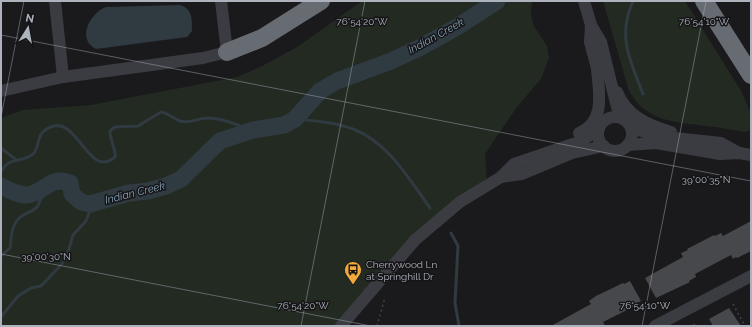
<svg xmlns="http://www.w3.org/2000/svg" width="752" height="327" font-family="Raleway,sans-serif">
<style>
.green{fill:#222a22}
.water{fill:#303a41}
.lines{fill:none;stroke-linecap:round;stroke-linejoin:round}
.stream{stroke:#303a41;stroke-width:3}
.river{stroke:#303a41;stroke-width:17}
.building{fill:#47484c}
.path{stroke:#414348;stroke-width:1.5;stroke-dasharray:2 3;stroke-linecap:butt}
.minor{stroke:#3b3c41;stroke-width:12}
.highway{stroke:#676b72;stroke-width:18}
.ticks{fill:none;stroke:#adb2bc;stroke-width:1;stroke-opacity:0.45}
.labels{text-anchor:middle;dominant-baseline:central;stroke-width:3;stroke-linejoin:round;paint-order:stroke}
.poi-label{font-size:10px;fill:#adb2bc;stroke:#151517;text-anchor:start}
.water-label{font-size:11px;font-style:italic;fill:#85a2b6;stroke:#151517}
.ticks-label{font-size:10px;text-anchor:middle;fill:#adb2bc;stroke:#151517;stroke-width:3;stroke-linejoin:round;paint-order:stroke}
</style>
<rect width="100%" height="100%" fill="#1a1a1c"/>
<g class="green">
<path d="M362 1H532L531 15 534 26 547 46 549 58 541 79 517 107 485 154 487 184 440 218 341 326H1V118L23 110 91 105 237 77 262 66 297 47Z"/>
<path d="M603 1H685L741 91 751 113V130L745 132C732 130 719 127 706 126 674 122 647 122 629 91Z"/>
</g>
<path class="water" d="M180 5C193 9 192 20 192 31L187 37 96 49C76 39 90 13 106 7Z"/>
<g class="lines">
<g class="stream">
<path d="M633 1C617 37 630 60 643 94"/>
<path d="M295 119C314 121 334 122 353 129 388 142 409 179 430 208"/>
<path d="M1 148 15 159"/>
<path d="M1 172C9 155 24 164 34 153 39 147 37 136 44 131 77 105 86 182 115 157 116 149 110 141 110 131L115 127 138 126 161 112C169 113 173 119 180 121 190 124 198 118 208 118 224 118 238 126 253 130"/>
<path d="M451 233 458 246 455 303 459 326"/>
<path d="M1 256 10 248C11 241 11 232 14 226 19 213 28 215 36 208 41 203 42 194 44 187"/>
<path d="M1 317 18 296 31 288 41 286 61 265 67 256 73 235 86 221 89 213 90 204"/>
</g>
<path class="river" d="M1 186C8 190 17 194 25 195 44 195 48 175 70 183L72 194 81 202 90 204 129 193 148 191 166 186 181 179 220 141 253 130 284 125 295 119 320 91 337 81 391 61 419 48 457 27 497 1"/>
</g>
<g class="building">
<path d="M751 221V251L737 258 736 257 733 259 731 255 695 274 696 277 689 281 690 282 656 298 645 278 683 257 681 253 688 250 687 249 714 235 715 236 721 233 723 236Z"/>
<path d="M630 281 641 301 634 304 635 306 603 322 605 326H551L591 304 589 301 596 296 623 283 624 284Z"/>
<path d="M729 308 741 326H713L709 319Z"/>
</g>
<g class="lines">
<g class="path">
<path d="M733 304 745 326"/>
<path d="M694 324 695 326"/>
<path d="M377 326 385 297"/>
</g>
<g class="minor">
<path d="M55 1 63 77"/>
<path d="M584 1 591 25 601 42 617 107 623 119"/>
<path d="M591 25 590 42 599 76"/>
<path d="M1 91 63 77 203 58 227 52 221 1"/>
<path d="M617 92C627 116 647 125 671 132"/>
<circle cx="615" cy="134" r="17"/>
<path d="M631 127 656 136 721 143 739 153"/>
<path d="M579 133C606 122 599 92 597 69"/>
<path d="M628 145 656 143 720 154 739 153 751 155"/>
<path d="M501 177 522 174 572 153 604 146"/>
<path d="M341 326 415 240 460 202 501 177 514 164 582 141 599 128"/>
<path d="M655 326 751 276"/>
</g>
<g class="highway">
<path d="M704 1 751 75"/>
<path d="M227 52 262 38 321 1"/>
</g>
</g>
<path class="ticks" d="M1 35 751 181M1 117 24 1M1 254 371 326M301 326 365 1M642 326 706 1"/>
<defs>
<symbol id="bus-pin" viewBox="-11 -11 22 30"><path d="M0 17L-7.5 6A9.5 9.5 0 1 1 7.5 6Z" fill="#f1a93d" stroke="#151517"/><path d="M-5-6H5V4H4V6H2V4H-2V6H-4V4H-5ZM-3.5-4V0h7V-4ZM-3.5 1.2v1.5H-2V1.2ZM2 1.2v1.5H3.5V1.2Z" fill="#111"/></symbol>
</defs>
<g fill-rule="evenodd">
<use href="#bus-pin" x="343" y="260" width="20" height="27"/>
</g>
<g class="labels">
<g class="poi-label">
<text x="366" y="264">Cherrywood Ln<tspan x="366" dy="12">at Springhill Dr</tspan></text>
</g>
<g class="water-label">
<text transform="translate(436 36) rotate(-29)">Indian Creek</text>
<text transform="translate(135 193) rotate(-14)">Indian Creek</text>
</g>
</g>
<g class="ticks-label">
<text x="362" y="25">76°54'20"W</text>
<text x="704" y="25">76°54'10"W</text>
<text x="706" y="183">39°00'35"N</text>
<text x="46" y="260">39°00'30"N</text>
<text x="303" y="309">76°54'20"W</text>
<text x="645" y="309">76°54'10"W</text>
</g>
<rect width="752" height="327" fill="none" stroke="#adb2bc" stroke-width="4"/>
<g transform="translate(28 28) rotate(11)" stroke="#151517" stroke-width="3" paint-order="stroke">
<path d="M0-3L7 15L0 10L-7 15Z" fill="#adb2bc"/>
<text y="-6" font-size="11" font-weight="bold" text-anchor="middle" fill="#adb2bc">N</text>
</g>
</svg>
